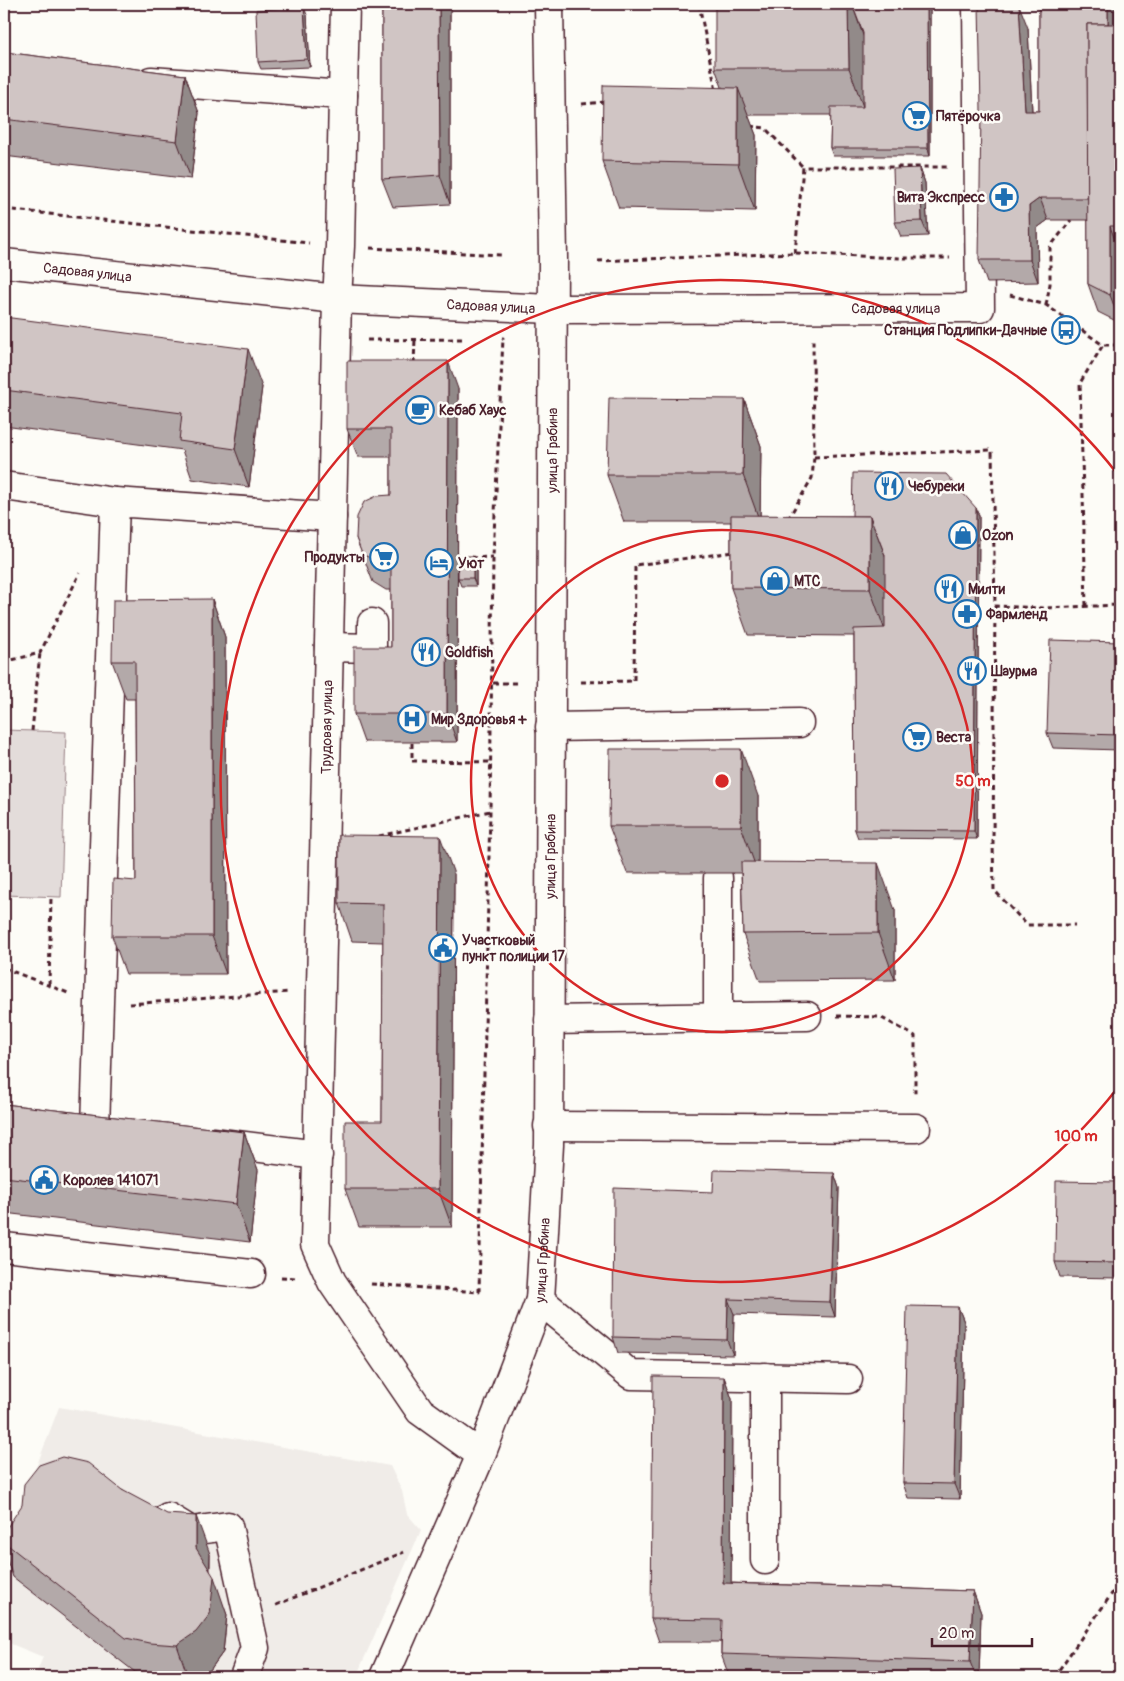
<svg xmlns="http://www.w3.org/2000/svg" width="1124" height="1681" font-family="Pangolin,sans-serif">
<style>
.built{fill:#f0ece8}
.green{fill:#e3dcda;stroke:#967e82}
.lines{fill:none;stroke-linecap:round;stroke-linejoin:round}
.minor-casing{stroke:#4a1f2b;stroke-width:31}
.path{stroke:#4a1f2b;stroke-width:3;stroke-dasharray:5 4;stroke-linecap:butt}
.minor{stroke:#fdfcf7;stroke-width:28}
.wall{fill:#b3a9a9;stroke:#4a1f2b}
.shaded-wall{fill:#928a89;stroke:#4a1f2b}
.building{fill:#d0c5c4;stroke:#4a1f2b}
.ring{fill:none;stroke:#d62828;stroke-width:2.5}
.labels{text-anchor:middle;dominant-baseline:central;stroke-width:5;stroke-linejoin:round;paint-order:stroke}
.poi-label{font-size:14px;font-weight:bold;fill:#4a1f2b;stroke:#fdfcf7;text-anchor:start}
.street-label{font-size:14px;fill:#4a1f2b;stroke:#fdfcf7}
.centre{fill:#d62828;stroke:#fdfcf7;stroke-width:2.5}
.ring-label{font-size:15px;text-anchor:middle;font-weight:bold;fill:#d62828;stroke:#fdfcf7;stroke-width:5;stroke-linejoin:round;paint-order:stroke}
</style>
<rect width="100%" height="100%" fill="#fdfcf7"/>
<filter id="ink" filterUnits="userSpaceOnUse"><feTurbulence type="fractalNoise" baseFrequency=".02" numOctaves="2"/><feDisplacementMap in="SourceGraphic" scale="10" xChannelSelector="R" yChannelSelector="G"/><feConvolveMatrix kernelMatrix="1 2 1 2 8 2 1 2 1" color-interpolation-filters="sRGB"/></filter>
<g filter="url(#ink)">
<path class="built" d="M59 1407 390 1466 402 1491 407 1514 421 1530 356 1677H35L43 1657 4 1641V1552Z"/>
<path class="green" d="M4 730 66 732 61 897 4 895Z"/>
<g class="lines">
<defs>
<g id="minor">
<path d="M151 81 343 95 340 246 337 299 315 1244 332 1282 420 1411 481 1455"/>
<path d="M343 95 345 4"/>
<path id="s1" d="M4 263 337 299 552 309 980 308 977 4"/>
<path d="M4 486 115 502"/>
<path d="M329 647 372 648V623"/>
<path d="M550 727 799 723"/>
<path d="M718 878V1017"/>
<path d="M549 1020 807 1016"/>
<path d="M548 1126 916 1128"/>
<path d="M95 1128 115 502 332 517"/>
<path d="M213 1142 318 1155"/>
<path d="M4 1247 251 1274"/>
<path d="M540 1300 631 1375 848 1379"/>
<path d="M168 1517 191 1531 228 1526 255 1648 244 1677"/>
<path d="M765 1560V1377"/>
<path id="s2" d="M384 1677 481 1455 540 1300 549 1145 553 258 549 4"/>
</g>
</defs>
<use href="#minor" class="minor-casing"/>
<g class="path">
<path d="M699 4 716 91"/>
<path d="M582 104 606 102"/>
<path d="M750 126 765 128 803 167"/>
<path d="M4 209 309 243"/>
<path d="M370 248 502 255"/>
<path d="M795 253 803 167H948"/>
<path d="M598 261 795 253 900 258H950"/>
<path d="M1010 295 1046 305 1103 345H1120"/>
<path d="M1046 305 1050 284V247L1071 220"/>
<path d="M367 340 465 339"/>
<path d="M414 364 415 339"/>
<path d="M814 457 992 450 995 606 1044 608 1120 605"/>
<path d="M788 519 812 478 814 457 813 339"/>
<path d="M471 558 493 557"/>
<path d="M995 606 993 843 994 890 1027 925H1075"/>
<path d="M1086 606 1080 383 1103 345"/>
<path d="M4 662 40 653 80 573"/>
<path d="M581 682 634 681 635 565 734 552"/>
<path d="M493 683H519"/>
<path d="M32 731 40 653"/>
<path d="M412 743V761L491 762"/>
<path d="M379 836 490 811"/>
<path d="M4 968 68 993"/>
<path d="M49 985 51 897"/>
<path d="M129 1004 290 992"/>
<path d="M837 1016 880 1017 915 1036V1097"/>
<path d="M281 1277 297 1278"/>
<path d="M371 1284 479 1292 490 811 493 557 503 338H502"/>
<path d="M276 1605 404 1552"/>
<path d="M1054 1677 1120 1582"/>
</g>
<use href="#minor" class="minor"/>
</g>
<g class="wall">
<path d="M382 4H450V204L393 207 382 179Z"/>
<path d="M930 4V156H833L830 148 831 115H748L756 135 755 211 619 208 602 161 722 87 715 68Z"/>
<path d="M1039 4H1116V24H1120V323L1098 312 1088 284V220H1048L1037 228 1038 282 987 283 979 260 1028 28 1032 111H1039Z"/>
<path d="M307 15 310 67 261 69 258 62Z"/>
<path d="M4 52 185 75 199 113 191 179 4 156Z"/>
<path d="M920 168 925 183 928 236 901 237 895 222Z"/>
<path d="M4 317 262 387 249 487 192 479 182 450 4 426Z"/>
<path d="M1120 364V438H1117L1115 431Z"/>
<path d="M458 389 457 742H364L354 714 391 647V590H386L373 582 356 538 391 495V457H358L347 429Z"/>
<path d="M744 399 761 446 760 516H852L976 508 979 516 977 839 858 838 855 830 854 636 748 635 731 588V522H624L607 475Z"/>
<path d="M1120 515V581H1118L1116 573Z"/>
<path d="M473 556 476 564V586H461L458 578Z"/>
<path d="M212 599 225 637 226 974H126L112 936 136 881 135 699H126L112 661Z"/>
<path d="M1120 642V750L1053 748 1047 733Z"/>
<path d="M758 796V862L895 910V980L760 981 743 934 741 873H627L609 826Z"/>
<path d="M454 874 452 1227H359L345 1189 382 1121 383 942 352 941 339 903Z"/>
<path d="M4 1104 244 1132 258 1170 250 1242 4 1213Z"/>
<path d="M834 1173 839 1188 835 1317 734 1314 733 1355 618 1353 613 1337 713 1192Z"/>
<path d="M1120 1182V1278L1060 1277 1055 1262Z"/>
<path d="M958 1307 964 1322 960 1499 908 1498 903 1483Z"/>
<path d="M724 1377 732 1399 731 1583 973 1591 981 1613 979 1677H779L729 1676 721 1654V1642H659L651 1619Z"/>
<path d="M122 1490 210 1554V1571L227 1615 223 1652 210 1670 199 1677H144L140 1676 13 1577 4 1552V1532Z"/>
</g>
<g class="shaded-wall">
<path d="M439 4H450V204L440 175Z"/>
<path d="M848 4H852L865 41 866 115 849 68Z"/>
<path d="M927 4H930V156L928 148Z"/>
<path d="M1108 4H1116V52L1108 30Z"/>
<path d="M1019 5 1028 28 1033 134 1025 111Z"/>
<path d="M304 7 307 15 310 67 307 59Z"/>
<path d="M185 75 199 113 191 179 177 141Z"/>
<path d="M738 88 756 135 755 211 738 164Z"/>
<path d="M920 168 925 183 928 236 922 221Z"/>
<path d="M1040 198 1048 220 1037 228 1038 282 1030 260 1029 206Z"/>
<path d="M1110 226 1120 254V322L1110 295Z"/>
<path d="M248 349 262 387 249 487 235 449Z"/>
<path d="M448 361 458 389 457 742 447 714Z"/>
<path d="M744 399 761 446 760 522 743 475Z"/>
<path d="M976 508 979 516 977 839 974 831Z"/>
<path d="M870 516 888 563 887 636 870 589Z"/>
<path d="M473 556 476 564V586L473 578Z"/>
<path d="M212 599 225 637 226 974 212 936Z"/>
<path d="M741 749 758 796V873L741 826Z"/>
<path d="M440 836 454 874 452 1227 438 1189Z"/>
<path d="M878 863 895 910V980L878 933Z"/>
<path d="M244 1132 258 1170 250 1242 236 1204Z"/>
<path d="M834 1173 839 1188 835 1317 830 1302Z"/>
<path d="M728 1299 734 1314 733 1355 727 1340Z"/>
<path d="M958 1307 964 1322 960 1499 954 1484Z"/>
<path d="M724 1377 732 1399 731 1605 723 1583Z"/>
<path d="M196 1516 210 1554 209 1586 196 1548Z"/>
<path d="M214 1577 227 1615 223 1652 210 1670 199 1677H188L177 1645Z"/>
<path d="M973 1591 981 1613 979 1677H976L970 1662Z"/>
<path d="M4 1652 8 1664 4 1677Z"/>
</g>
<g class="building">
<path d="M382 4H439L440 175 382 179Z"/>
<path d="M715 4H848L849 68H715Z"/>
<path d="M852 4H927L928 148H830L831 107H863V33Z"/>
<path d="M979 4H1019L1025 111H1039V4H1108V24H1087L1088 198H1040L1029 206 1030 260H979L981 111Z"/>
<path d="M304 7 307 59 258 62 256 10Z"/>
<path d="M1087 24H1120V226H1110V295L1088 284Z"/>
<path d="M4 52 185 75 177 141 4 119Z"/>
<path d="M603 85 738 88V164L602 161Z"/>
<path d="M920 168 922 221 895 222 893 169Z"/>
<path d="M4 317 248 349 235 449 179 441 182 413 4 390Z"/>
<path d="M347 361H448L447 714H354V647H391V563L376 561 362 554 356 538 357 517 364 502 377 496 391 495V429H347Z"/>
<rect x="1115" y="364" width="5" height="67"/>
<path d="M609 398 744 399 743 475H607Z"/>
<path d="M853 473 946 474 976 508 974 831 855 830 854 629 885 628V555L870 516H852Z"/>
<path d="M731 515 870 516V589L731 588Z"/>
<path d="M1115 515H1120V573H1116Z"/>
<rect x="458" y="556" width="15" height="22"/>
<path d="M212 599V936H112L113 879 136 881 135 661H112L113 600Z"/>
<path d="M1050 640 1120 642V735L1047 733Z"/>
<path d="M610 749H741V826H609Z"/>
<path d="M339 835 440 836 438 1189H345V1121H382L383 904 339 903Z"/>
<path d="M741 862 878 863V933L743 934Z"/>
<path d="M4 1104 244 1132 236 1204 4 1177Z"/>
<path d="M714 1170 834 1173 830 1302 728 1299 727 1340 613 1337 614 1188 713 1192Z"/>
<path d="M1056 1181 1120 1182V1263L1055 1262Z"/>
<path d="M907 1306 958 1307 954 1484 903 1483Z"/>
<path d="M653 1376 724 1377 723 1583 973 1591 970 1662 721 1654 722 1620 651 1619Z"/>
<path d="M62 1457 88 1463 122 1490 167 1514 196 1516V1548L214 1577 210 1614 196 1632 177 1645 149 1643 126 1638 4 1542V1532L22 1505 24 1484 39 1465Z"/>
</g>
</g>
<g class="ring">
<circle cx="722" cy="781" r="251"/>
<path d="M1119 1086A501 501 0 1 1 1119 476"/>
</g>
<defs>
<symbol id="supermarket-ring" viewBox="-11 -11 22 22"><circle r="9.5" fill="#fdfcf7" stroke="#1f6fb2" stroke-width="1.5"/><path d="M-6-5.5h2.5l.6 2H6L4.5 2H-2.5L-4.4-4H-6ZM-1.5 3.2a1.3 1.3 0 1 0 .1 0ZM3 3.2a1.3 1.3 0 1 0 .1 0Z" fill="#1f6fb2"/></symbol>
<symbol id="pharmacy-ring" viewBox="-11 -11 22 22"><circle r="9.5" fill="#fdfcf7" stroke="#1f6fb2" stroke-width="1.5"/><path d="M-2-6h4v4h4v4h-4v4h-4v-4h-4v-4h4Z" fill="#1f6fb2"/></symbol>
<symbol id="bus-ring" viewBox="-11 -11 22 22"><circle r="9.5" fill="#fdfcf7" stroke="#1f6fb2" stroke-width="1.5"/><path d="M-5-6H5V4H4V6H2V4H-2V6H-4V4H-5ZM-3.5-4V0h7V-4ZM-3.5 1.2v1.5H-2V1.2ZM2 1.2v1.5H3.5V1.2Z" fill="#1f6fb2"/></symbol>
<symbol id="cafe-ring" viewBox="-11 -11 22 22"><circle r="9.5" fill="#fdfcf7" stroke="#1f6fb2" stroke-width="1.5"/><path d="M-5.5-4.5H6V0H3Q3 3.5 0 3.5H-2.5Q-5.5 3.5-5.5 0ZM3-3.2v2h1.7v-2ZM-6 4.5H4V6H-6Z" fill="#1f6fb2"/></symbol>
<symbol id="restaurant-ring" viewBox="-11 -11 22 22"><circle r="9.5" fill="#fdfcf7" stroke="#1f6fb2" stroke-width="1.5"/><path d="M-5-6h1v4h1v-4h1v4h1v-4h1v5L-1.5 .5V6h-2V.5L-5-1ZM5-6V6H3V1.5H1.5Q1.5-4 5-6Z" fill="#1f6fb2"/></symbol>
<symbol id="shop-ring" viewBox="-11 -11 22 22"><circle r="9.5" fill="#fdfcf7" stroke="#1f6fb2" stroke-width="1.5"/><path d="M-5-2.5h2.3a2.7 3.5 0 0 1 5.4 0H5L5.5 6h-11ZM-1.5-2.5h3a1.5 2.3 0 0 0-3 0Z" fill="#1f6fb2"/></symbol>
<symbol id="hotel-ring" viewBox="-11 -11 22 22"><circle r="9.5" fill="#fdfcf7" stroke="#1f6fb2" stroke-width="1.5"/><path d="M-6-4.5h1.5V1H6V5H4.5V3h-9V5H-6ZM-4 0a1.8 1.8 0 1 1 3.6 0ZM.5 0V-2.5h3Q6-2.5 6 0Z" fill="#1f6fb2"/></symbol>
<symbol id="hospital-ring" viewBox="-11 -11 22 22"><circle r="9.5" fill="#fdfcf7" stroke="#1f6fb2" stroke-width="1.5"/><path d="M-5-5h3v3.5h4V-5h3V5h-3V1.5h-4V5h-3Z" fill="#1f6fb2"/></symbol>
<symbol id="civic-ring" viewBox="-11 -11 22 22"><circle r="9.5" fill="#fdfcf7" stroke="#1f6fb2" stroke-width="1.5"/><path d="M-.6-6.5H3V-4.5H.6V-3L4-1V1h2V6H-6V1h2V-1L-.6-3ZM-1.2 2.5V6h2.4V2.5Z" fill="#1f6fb2"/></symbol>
</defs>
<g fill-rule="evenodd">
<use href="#supermarket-ring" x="901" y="100" width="32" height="32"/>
<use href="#pharmacy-ring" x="988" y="181" width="32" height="32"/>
<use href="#bus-ring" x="1050" y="314" width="32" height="32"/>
<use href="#cafe-ring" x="404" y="394" width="32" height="32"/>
<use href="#restaurant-ring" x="873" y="470" width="32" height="32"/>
<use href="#shop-ring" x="947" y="519" width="32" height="32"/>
<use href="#supermarket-ring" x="368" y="541" width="32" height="32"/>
<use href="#hotel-ring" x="423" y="547" width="32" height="32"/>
<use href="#shop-ring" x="759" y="565" width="32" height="32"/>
<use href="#restaurant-ring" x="933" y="573" width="32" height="32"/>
<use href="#pharmacy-ring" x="951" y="598" width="32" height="32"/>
<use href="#restaurant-ring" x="410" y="636" width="32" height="32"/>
<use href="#restaurant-ring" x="956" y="655" width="32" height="32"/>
<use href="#hospital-ring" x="396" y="703" width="32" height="32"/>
<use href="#supermarket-ring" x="901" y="721" width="32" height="32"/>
<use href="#civic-ring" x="427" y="932" width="32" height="32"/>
<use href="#civic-ring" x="28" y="1164" width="32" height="32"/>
</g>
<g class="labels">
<g class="poi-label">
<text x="936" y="116">Пятёрочка</text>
<text x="985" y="197" text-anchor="end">Вита Экспресс</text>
<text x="1047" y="330" text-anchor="end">Станция Подлипки-Дачные</text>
<text x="439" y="410">Кебаб Хаус</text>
<text x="908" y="486">Чебуреки</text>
<text x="982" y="535">Ozon</text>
<text x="365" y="557" text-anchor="end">Продукты</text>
<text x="458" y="563">Уют</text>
<text x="794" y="581">МТС</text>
<text x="968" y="589">Милти</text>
<text x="986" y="614">Фармленд</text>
<text x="445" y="652">Goldfish</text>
<text x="991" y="671">Шаурма</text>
<text x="431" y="719">Мир Здоровья +</text>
<text x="936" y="737">Веста</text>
<text x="462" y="940">Участковый<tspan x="462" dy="16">пункт полиции 17</tspan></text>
<text x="63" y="1180">Королев 141071</text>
</g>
<g class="street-label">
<text stroke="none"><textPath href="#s1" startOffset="84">Садовая улица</textPath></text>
<text stroke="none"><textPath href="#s1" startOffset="489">Садовая улица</textPath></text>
<text stroke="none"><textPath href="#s1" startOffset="894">Садовая улица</textPath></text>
<text stroke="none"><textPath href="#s2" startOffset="1258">улица Грабина</textPath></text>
<text transform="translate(327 727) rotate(-89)">Трудовая улица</text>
<text stroke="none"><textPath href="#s2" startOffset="852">улица Грабина</textPath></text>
<text stroke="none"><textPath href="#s2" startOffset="448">улица Грабина</textPath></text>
</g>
</g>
<circle cx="722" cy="781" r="8" class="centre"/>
<g class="ring-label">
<text x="973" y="786">50 m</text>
<text x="1076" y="1141">100 m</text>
</g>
<rect width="1124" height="1681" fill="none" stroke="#fdfcf7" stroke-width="20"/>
<rect x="10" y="10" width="1104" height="1661" fill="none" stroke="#4a1f2b" stroke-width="2" filter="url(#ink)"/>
<path d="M932 1638v8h100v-8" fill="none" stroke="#4a1f2b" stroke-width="2.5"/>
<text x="939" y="1638" font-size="15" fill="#4a1f2b" stroke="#fdfcf7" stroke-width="4" paint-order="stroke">20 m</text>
</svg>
